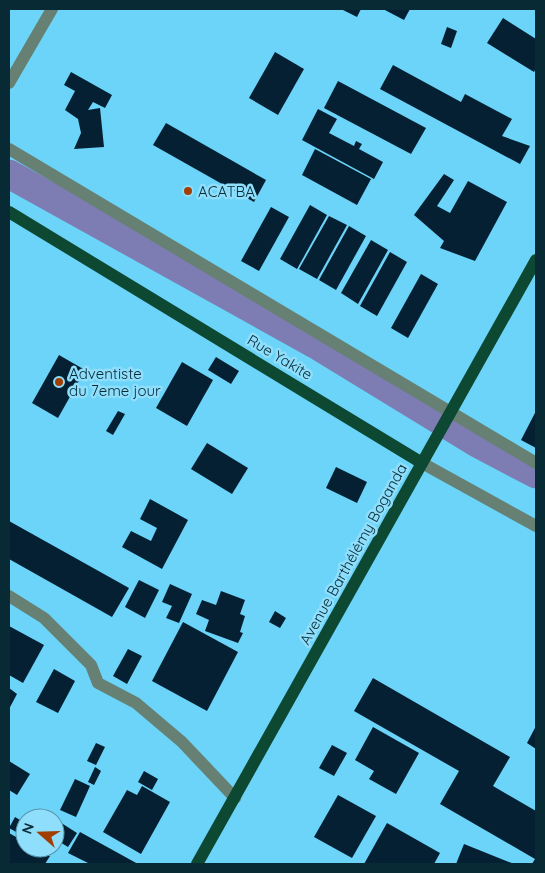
<svg xmlns="http://www.w3.org/2000/svg" width="545" height="873" font-family="Quicksand,sans-serif">
<style>
.lines{fill:none;stroke-linecap:round;stroke-linejoin:round}
.river{stroke:#7d7db3;stroke-width:29}
.building{fill:#052033}
.minor{stroke:#668173;stroke-width:12}
.major{stroke:#0d4833;stroke-width:12}
.poi-dot{fill:#a13e01;stroke:#8fdefc;stroke-width:2}
.labels{text-anchor:middle;dominant-baseline:central;stroke-width:5;stroke-linejoin:round;paint-order:stroke}
.poi-label{font-size:15px;fill:#072a35;stroke:#8fdefc;text-anchor:start}
.street-label{font-size:15px;fill:#072a35;stroke:#8fdefc}
</style>
<rect width="100%" height="100%" fill="#6bd4f8"/>
<g class="lines">
<path class="river" d="M9 174 315 344 477 443 536 474"/>
</g>
<g class="building">
<path d="M341 9H361L357 17Z"/>
<path d="M383 9H410L404 20Z"/>
<path d="M503 18 536 39V68L534 72 487 43Z"/>
<path d="M447 27 457 31 451 48 441 44Z"/>
<path d="M275 52 304 69 278 115 249 98Z"/>
<path d="M393 65 461 102 465 94 512 119 502 136 530 146 520 164 380 89Z"/>
<path d="M71 72 112 95 105 108 93 102 88 110 100 108 104 147 74 149 81 133 78 119 65 110 75 91 64 85Z"/>
<path d="M338 81 426 128 411 154 324 108Z"/>
<path d="M318 109 337 119 329 133 354 146 356 141 362 144 359 149 383 162 374 179 302 140Z"/>
<path d="M166 123 266 180 254 202 153 145Z"/>
<path d="M315 149 371 179 357 205 302 175Z"/>
<path d="M444 174 454 180 437 206 450 213 468 181 507 202 475 261 440 248 444 241 414 215Z"/>
<path d="M310 205 327 215 297 269 280 259Z"/>
<path d="M271 207 289 217 259 271 241 261Z"/>
<path d="M329 216 347 225 317 279 299 269Z"/>
<path d="M349 226 366 236 336 290 319 280Z"/>
<path d="M371 240 388 250 358 304 341 293Z"/>
<path d="M390 252 407 262 377 316 360 306Z"/>
<path d="M421 274 438 284 408 338 391 328Z"/>
<path d="M59 355 85 370 58 418 32 403Z"/>
<path d="M216 357 239 371 231 384 208 370Z"/>
<path d="M182 362 213 380 187 426 156 408Z"/>
<path d="M118 411 125 414 113 435 106 431Z"/>
<path d="M536 411V448L521 440Z"/>
<path d="M207 443 248 468 232 494 191 469Z"/>
<path d="M336 467 367 482 357 503 326 488Z"/>
<path d="M150 499 188 520 162 569 122 547 131 531 151 541 157 528 140 519Z"/>
<path d="M9 521 129 588 112 617 9 559Z"/>
<path d="M139 580 159 590 145 618 125 607Z"/>
<path d="M170 584 192 594 179 623 166 618 172 606 162 602Z"/>
<path d="M221 591 245 600 240 614 245 616 240 632 243 633 238 643 205 631 209 620 196 614 202 600 216 605Z"/>
<path d="M275 611 286 618 280 628 269 622Z"/>
<path d="M183 622 238 652 207 711 152 681Z"/>
<path d="M9 626 44 645 23 683 9 675Z"/>
<path d="M128 649 142 656 127 684 113 676Z"/>
<path d="M54 669 75 681 58 713 36 702Z"/>
<path d="M373 678 510 757 493 786 536 811V864H532L535 859 440 804 459 771 354 711Z"/>
<path d="M9 688 17 694 9 709Z"/>
<path d="M536 726V749L527 743Z"/>
<path d="M373 727 419 753 396 794 369 779 374 771 355 760Z"/>
<path d="M96 743 105 747 96 765 87 761Z"/>
<path d="M332 745 347 753 334 776 319 768Z"/>
<path d="M9 761 30 774 17 795 9 790Z"/>
<path d="M95 767 101 771 94 785 88 782Z"/>
<path d="M144 771 158 779 152 790 138 782Z"/>
<path d="M75 779 90 786 76 817 60 810Z"/>
<path d="M142 786 170 802 141 854 103 832 127 790 137 795Z"/>
<path d="M338 795 376 816 352 858 314 837Z"/>
<path d="M15 817 25 823V837L9 828Z"/>
<path d="M55 819 77 833 68 847 55 839Z"/>
<path d="M387 823 440 853 434 864H364Z"/>
<path d="M80 832 138 864H90L68 853Z"/>
<path d="M9 833 25 842V848H35L50 856 45 864H9Z"/>
<path d="M464 844 514 864H456Z"/>
</g>
<g class="lines">
<g class="minor">
<path d="M9 83 52 9"/>
<path d="M9 149 536 463"/>
<path d="M422 463 536 526"/>
<path d="M9 596 44 618 91 665 98 683 136 703 182 742 235 798"/>
</g>
<g class="major">
<path d="M9 212 422 463"/>
<path d="M197 864 536 260"/>
</g>
</g>
<g class="poi-dot">
<circle cx="188" cy="191" r="5"/>
<circle cx="59" cy="382" r="5"/>
</g>
<g class="labels">
<g class="poi-label">
<text x="198" y="191">ACATBA</text>
<text x="69" y="373">Adventiste<tspan x="69" dy="17">du 7eme jour</tspan></text>
</g>
<g class="street-label">
<text transform="translate(280 357) rotate(31)">Rue Yakite</text>
<text transform="translate(353 554) rotate(-61)">Avenue Barthélémy Boganda</text>
</g>
</g>
<rect width="545" height="873" fill="none" stroke="#072a35" stroke-width="20"/>
<g transform="translate(40 833) rotate(290)"><circle r="24" fill="#8fdefc" stroke="#5996ac"/>
<path d="M0-4L9 19L0 12L-9 19Z" fill="#a13e01"/>
<text y="-8" font-size="14" font-weight="bold" text-anchor="middle" fill="#072a35">N</text>
</g>
</svg>
